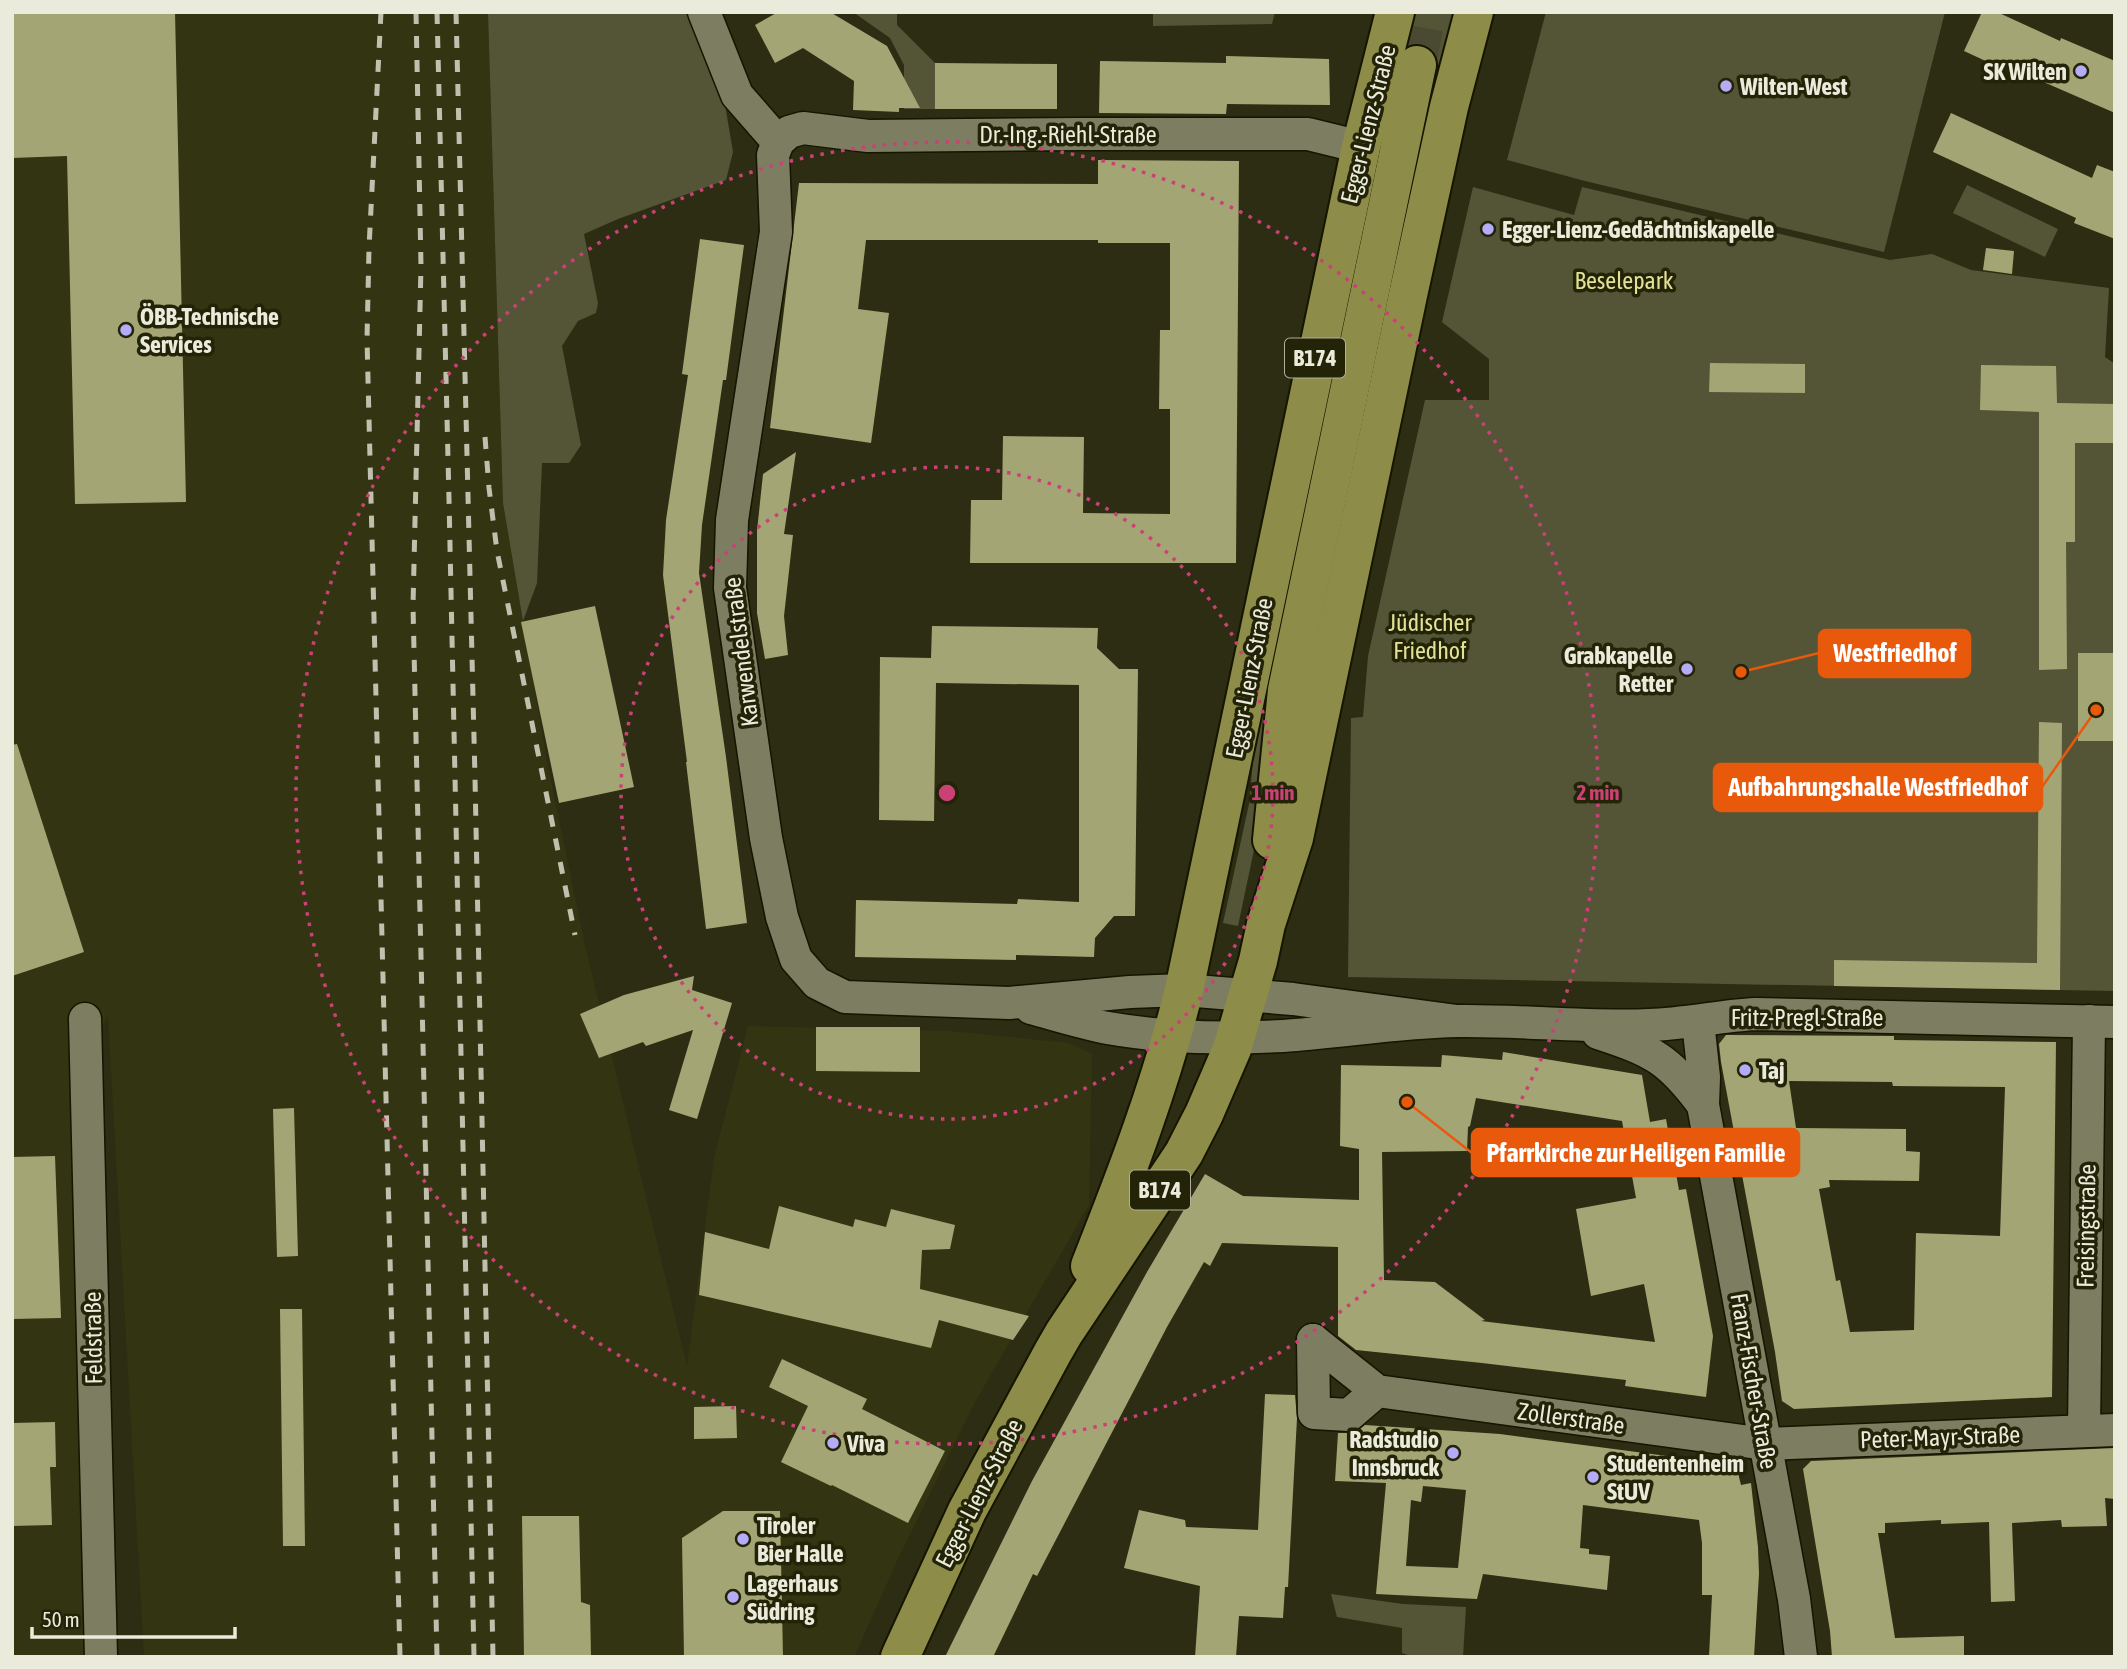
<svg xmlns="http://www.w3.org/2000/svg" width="2127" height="1669" font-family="'Asap Condensed',sans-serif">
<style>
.built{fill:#333411}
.green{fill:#545537}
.building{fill:#a4a575;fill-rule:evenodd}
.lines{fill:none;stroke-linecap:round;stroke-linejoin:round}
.primary-tunnel{stroke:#494a31;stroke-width:38;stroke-dasharray:38 19;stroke-linecap:butt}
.street-casing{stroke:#151500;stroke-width:35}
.primary-casing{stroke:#151500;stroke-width:42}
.street{stroke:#7d7e61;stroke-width:32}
.primary{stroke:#8d8d49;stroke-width:38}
.rail{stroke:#c0c0ae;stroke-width:5;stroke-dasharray:12 12;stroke-linecap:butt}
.ring{fill:none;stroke:#ca4275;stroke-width:3.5;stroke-dasharray:3.5 7}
.poi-dot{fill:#b5acf8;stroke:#232308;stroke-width:2.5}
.labels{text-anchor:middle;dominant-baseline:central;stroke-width:7;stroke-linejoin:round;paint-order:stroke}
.shield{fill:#232308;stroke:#aeaf9c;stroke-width:2}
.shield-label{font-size:23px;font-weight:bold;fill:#eaebdb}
.poi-label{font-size:24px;font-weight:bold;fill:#eaebdb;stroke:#232308;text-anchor:start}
.street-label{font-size:24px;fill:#eaebdb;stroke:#232308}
.park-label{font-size:24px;fill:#e1e296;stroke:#232308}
.centre{fill:#ca4275;stroke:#232308;stroke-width:3.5}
.ring-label{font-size:21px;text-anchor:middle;font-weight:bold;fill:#ca4275;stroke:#232308;stroke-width:7;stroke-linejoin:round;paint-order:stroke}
.leader{fill:none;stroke:#e8590c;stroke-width:2.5}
.callout-dot{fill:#e8590c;stroke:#232308;stroke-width:2.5}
.callout{fill:#e8590c;stroke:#e8590c;stroke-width:2.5}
.callout-label{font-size:26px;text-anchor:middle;font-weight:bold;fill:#fff}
</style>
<rect width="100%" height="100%" fill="#2d2d13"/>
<path class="built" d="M12 12H488L503 503 547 761 586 950 687 1366 714 1158 748 1026 950 1031 1069 1043 1092 1054 1089 1205 974 1404 897 1561 854 1657H144L108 1016 91 1050 118 1657H12Z"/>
<g class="green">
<path d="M488 12H689L722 87 733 152 726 180 618 219 584 234 598 303 596 313 578 321 562 346 581 445 569 463H542L537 583 523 621 503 503Z"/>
<path d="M853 12H897V25L935 63V109H904V65L890 38Z"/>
<path d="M1153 12H1275L1272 24 1153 26Z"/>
<path d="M1411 12H1453L1439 65 1398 58Z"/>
<path d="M1546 12H1945L1884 252 1585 181 1507 160Z"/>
<path d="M1967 185 2058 229 2045 257 1953 213Z"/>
<path d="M1473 187 1574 215 1582 187 1890 260 1932 254 1971 270 2109 288 2105 357 2115 364V991L1348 977 1351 718 1363 717 1368 656 1425 400H1489V359L1442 322Z"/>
<path d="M1274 628 1285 630 1255 845 1238 926 1223 923 1249 804 1257 717Z"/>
<path d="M1331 1594 1403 1604 1466 1607 1463 1657H1414L1402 1653V1628L1337 1617Z"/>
</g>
<g class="building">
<path d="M12 12H175L186 502 75 504 67 156 12 158Z"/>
<path d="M778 12H830L887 46 920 108H899V112L853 110 854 81 803 48 775 63 755 25Z"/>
<path d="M1982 12H1997L2060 41 2061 38 2115 61V113L2018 71 2016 75 1964 51Z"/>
<path d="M1226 56 1329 59 1330 105 1227 104 1226 114 1099 113 1100 61 1226 63Z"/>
<path d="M935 63 1057 64V109H935Z"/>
<path d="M1951 113 2092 178 2097 165 2115 172V239L2074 223 2076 218 1933 152Z"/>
<path d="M1098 160 1239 161 1236 563H970L971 500H1002L1003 436 1084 437 1083 513 1170 514V409H1159L1160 330H1170V243H1098V240H866L858 309 889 313 871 443 770 428 799 183 1098 184Z"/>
<path d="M700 239 744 245 726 380H723L702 525 699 573 726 757 747 923 706 929 686 762H687L663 575 666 520 688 375 682 374Z"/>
<path d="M1986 248 2014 251 2012 274 1983 270Z"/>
<path d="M1710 363 1805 364V393L1709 392Z"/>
<path d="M1981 365 2056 366 2057 403 2115 404V443H2075V542H2066L2067 669 2039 670V412L1980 410Z"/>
<path d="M796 452 784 534 793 535 784 616 788 655 765 659 757 613V531L763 474Z"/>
<path d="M595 606 634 787 559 803 521 622Z"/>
<path d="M932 626 1098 628 1097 648 1119 669H1138L1135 916H1114L1095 938 1094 957 1016 955V960L855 957 856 900 1017 904 1018 899 1079 902V685L936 683 934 821 879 820 880 657 931 658Z"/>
<rect x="2078" y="653" width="37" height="88"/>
<path d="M2039 722 2062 723 2060 990 1834 986V960L2037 963Z"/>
<path d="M17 744 84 952 12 976V745Z"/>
<path d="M694 976 692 990 732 1003 697 1119 669 1110 693 1030 646 1046 643 1042 599 1058 580 1014 624 995Z"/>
<path d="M816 1027H920V1072L816 1071Z"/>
<path d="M1726 1035 1894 1036V1040L2056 1042 2052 1397 1794 1409 1782 1401 1775 1352 1721 1062 1719 1044ZM1789 1081 1892 1082 1893 1086 2005 1087 2000 1236 1916 1233 1914 1330 1850 1332 1840 1280 1836 1281 1819 1189 1830 1187 1829 1180 1919 1181 1920 1152 1906 1151V1129L1796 1128Z"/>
<path d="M1503 1052 1642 1075 1650 1122 1666 1119 1679 1190 1686 1189 1713 1336 1706 1397 1625 1386 1626 1380 1482 1363 1356 1350 1338 1336V1247L1222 1243 1210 1266 1204 1262 1167 1327 1037 1576 1033 1574 993 1657H945L1032 1481 1147 1272 1205 1174 1243 1196 1359 1200V1149L1340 1146 1341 1065 1441 1067 1442 1055 1502 1060ZM1476 1098 1622 1121 1636 1198 1576 1209 1591 1296 1644 1284 1655 1342 1481 1321 1485 1320 1435 1282 1384 1280 1382 1152 1467 1151 1468 1127 1470 1126Z"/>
<path d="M294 1108 298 1256 277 1257 273 1109Z"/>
<path d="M55 1156 61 1318 12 1319V1157Z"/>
<path d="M779 1206 853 1227 855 1219 886 1227 891 1209 955 1225 950 1249 922 1250 920 1289 1029 1316 1013 1340 939 1320 931 1348 699 1295 705 1232 769 1249Z"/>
<path d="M280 1309H302L305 1546H283Z"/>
<path d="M782 1359 867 1399 862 1409 945 1451 908 1523 832 1485 831 1486 781 1462 808 1406 769 1387Z"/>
<path d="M1265 1394 1295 1395 1297 1418 1288 1587H1285L1283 1618 1239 1616 1236 1657H1195L1200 1586 1124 1568 1139 1510 1185 1520 1186 1527 1258 1530Z"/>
<path d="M736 1406 737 1438 694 1439V1407Z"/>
<path d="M55 1422 56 1467H50L52 1525 12 1526V1423Z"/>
<path d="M1365 1425 1500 1434 1736 1465 1741 1485 1751 1483 1758 1547 1759 1574 1754 1657H1709L1712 1595H1702V1543L1699 1520 1583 1505 1580 1548 1589 1549V1554L1610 1556 1607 1590 1483 1574 1477 1599 1376 1594 1386 1483 1335 1481 1338 1433H1349L1360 1429ZM1423 1486 1466 1490 1458 1568 1406 1566 1411 1500 1421 1502Z"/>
<path d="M2115 1448V1499L2105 1498 2107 1526 2062 1527 2061 1520 2012 1523 2015 1601 1991 1602 1989 1522 1941 1524V1520L1885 1523V1533H1878L1895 1638 1964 1636V1657H1832L1830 1631 1803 1469 1811 1461Z"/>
<path d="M723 1511H780L783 1657H684L682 1538Z"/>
<path d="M522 1516H579L581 1602 590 1605 591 1657H524Z"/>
</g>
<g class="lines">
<path class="primary-tunnel" d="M1417 65 1427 12"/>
<defs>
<g id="street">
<path d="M704 12 737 95 778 142"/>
<path d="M1361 147 1308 134H1079L868 136 803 128 789 132 778 142 773 155 776 232 732 520 730 588 766 838 782 917 796 959 817 983 845 997 1009 1003 1130 992 1184 990 1293 999 1457 1021"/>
<path d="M1031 1008C1057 1015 1082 1023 1108 1028 1165 1038 1226 1039 1283 1036 1341 1032 1400 1022 1458 1021 1522 1020 1586 1028 1649 1025 1685 1024 1719 1016 1755 1014L2115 1022"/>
<path d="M85 1019 101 1657"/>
<path d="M1698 1022 1704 1077 1703 1105 1794 1599 1801 1657"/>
<path d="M1598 1033C1653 1051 1669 1059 1703 1105"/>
<path d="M1313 1340 1377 1391 1765 1444 2115 1430"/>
<path d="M1313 1340 1314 1413 1349 1415 1377 1391"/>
<path d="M2084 1431 2089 1021"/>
</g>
<g id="primary">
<path d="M1272 840 1287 690 1417 65"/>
<path d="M1090 1266C1126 1175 1161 1084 1184 990L1361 147 1395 12"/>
<path d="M900 1657 967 1511 1053 1352 1064 1333 1184 1153 1204 1114 1232 1049 1258 961 1266 924 1294 838 1408 295 1449 107 1474 12"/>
</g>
</defs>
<use href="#street" class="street-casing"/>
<use href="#primary" class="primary-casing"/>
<use href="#street" class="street"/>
<use href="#primary" class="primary"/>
<g class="rail">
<path d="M381 12 369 248 367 339 400 1657"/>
<path d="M416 12 421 266 413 606 437 1657"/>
<path d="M437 12 449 499 474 1657"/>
<path d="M456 12 475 778 493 1657"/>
<path d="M485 437 489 488 497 551 575 935"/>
</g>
</g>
<g class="ring">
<circle cx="947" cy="793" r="326"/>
<circle cx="947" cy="793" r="651"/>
</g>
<g class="poi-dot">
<circle cx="2081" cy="71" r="7"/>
<circle cx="1726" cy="86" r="7"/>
<circle cx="1488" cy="229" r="7"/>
<circle cx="126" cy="330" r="7"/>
<circle cx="1687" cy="669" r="7"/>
<circle cx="1745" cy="1070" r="7"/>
<circle cx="833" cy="1443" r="7"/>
<circle cx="1453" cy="1453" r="7"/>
<circle cx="1593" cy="1477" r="7"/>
<circle cx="743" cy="1539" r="7"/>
<circle cx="733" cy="1597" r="7"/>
</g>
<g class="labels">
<g class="shield">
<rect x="1285" y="338.5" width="60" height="39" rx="5"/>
<rect x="1130" y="1170.5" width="60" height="39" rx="5"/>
</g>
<g class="shield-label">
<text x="1315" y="358">B174</text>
<text x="1160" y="1190">B174</text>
</g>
<g class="poi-label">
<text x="2067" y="71" text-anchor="end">SK Wilten</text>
<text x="1740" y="86">Wilten-West</text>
<text x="1502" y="229">Egger-Lienz-Gedächtniskapelle</text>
<text x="140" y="316">ÖBB-Technische<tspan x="140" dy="28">Services</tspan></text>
<text x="1673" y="655" text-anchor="end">Grabkapelle<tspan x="1673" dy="28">Retter</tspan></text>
<text x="1759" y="1070">Taj</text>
<text x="1439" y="1439" text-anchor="end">Radstudio<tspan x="1439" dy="28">Innsbruck</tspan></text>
<text x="847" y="1443">Viva</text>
<text x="1607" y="1463">Studentenheim<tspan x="1607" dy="28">StUV</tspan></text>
<text x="757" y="1525">Tiroler<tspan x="757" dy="28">Bier Halle</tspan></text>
<text x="747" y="1583">Lagerhaus<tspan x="747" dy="28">Südring</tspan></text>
</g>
<g class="street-label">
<text transform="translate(1368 124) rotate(-76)">Egger-Lienz-Straße</text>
<text x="1068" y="134">Dr.-Ing.-Riehl-Straße</text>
<text transform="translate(741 652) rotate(-97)">Karwendelstraße</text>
<text transform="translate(1249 678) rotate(-79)">Egger-Lienz-Straße</text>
<text x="1807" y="1017">Fritz-Pregl-Straße</text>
<text transform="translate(2086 1226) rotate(-89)">Freisingstraße</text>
<text transform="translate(93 1338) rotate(-91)">Feldstraße</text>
<text transform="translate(1754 1381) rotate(80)">Franz-Fischer-Straße</text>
<text transform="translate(1571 1418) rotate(8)">Zollerstraße</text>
<text transform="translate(1940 1437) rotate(-2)">Peter-Mayr-Straße</text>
<text transform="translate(979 1493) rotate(-63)">Egger-Lienz-Straße</text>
</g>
<g class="park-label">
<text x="1624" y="280">Beselepark</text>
<text x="1430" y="622">Jüdischer<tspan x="1430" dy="28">Friedhof</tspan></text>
</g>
</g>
<circle cx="947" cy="793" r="10" class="centre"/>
<g class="ring-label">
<text x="1273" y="800">1 min</text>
<text x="1598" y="800">2 min</text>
</g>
<path class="leader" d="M1741 672L1819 653M2096 710L2042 787M1407 1102L1472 1153"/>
<g class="callout-dot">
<circle cx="1741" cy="672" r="7"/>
<circle cx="2096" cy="710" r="7"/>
<circle cx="1407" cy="1102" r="7"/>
</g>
<g class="callout">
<rect x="1819" y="630" width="151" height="47" rx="7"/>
<rect x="1714" y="764" width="328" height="47" rx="7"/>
<rect x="1472" y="1129" width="327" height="47" rx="7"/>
</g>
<g class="callout-label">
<text x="1895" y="662">Westfriedhof</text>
<text x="1878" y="796">Aufbahrungshalle Westfriedhof</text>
<text x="1636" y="1162">Pfarrkirche zur Heiligen Familie</text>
</g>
<rect width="2127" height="1669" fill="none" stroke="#eaebdb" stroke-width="28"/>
<path d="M32 1627v10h203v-10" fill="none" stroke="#eaebdb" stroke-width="3.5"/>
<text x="42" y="1627" font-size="21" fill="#eaebdb" stroke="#232308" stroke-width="5" paint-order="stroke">50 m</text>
</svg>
